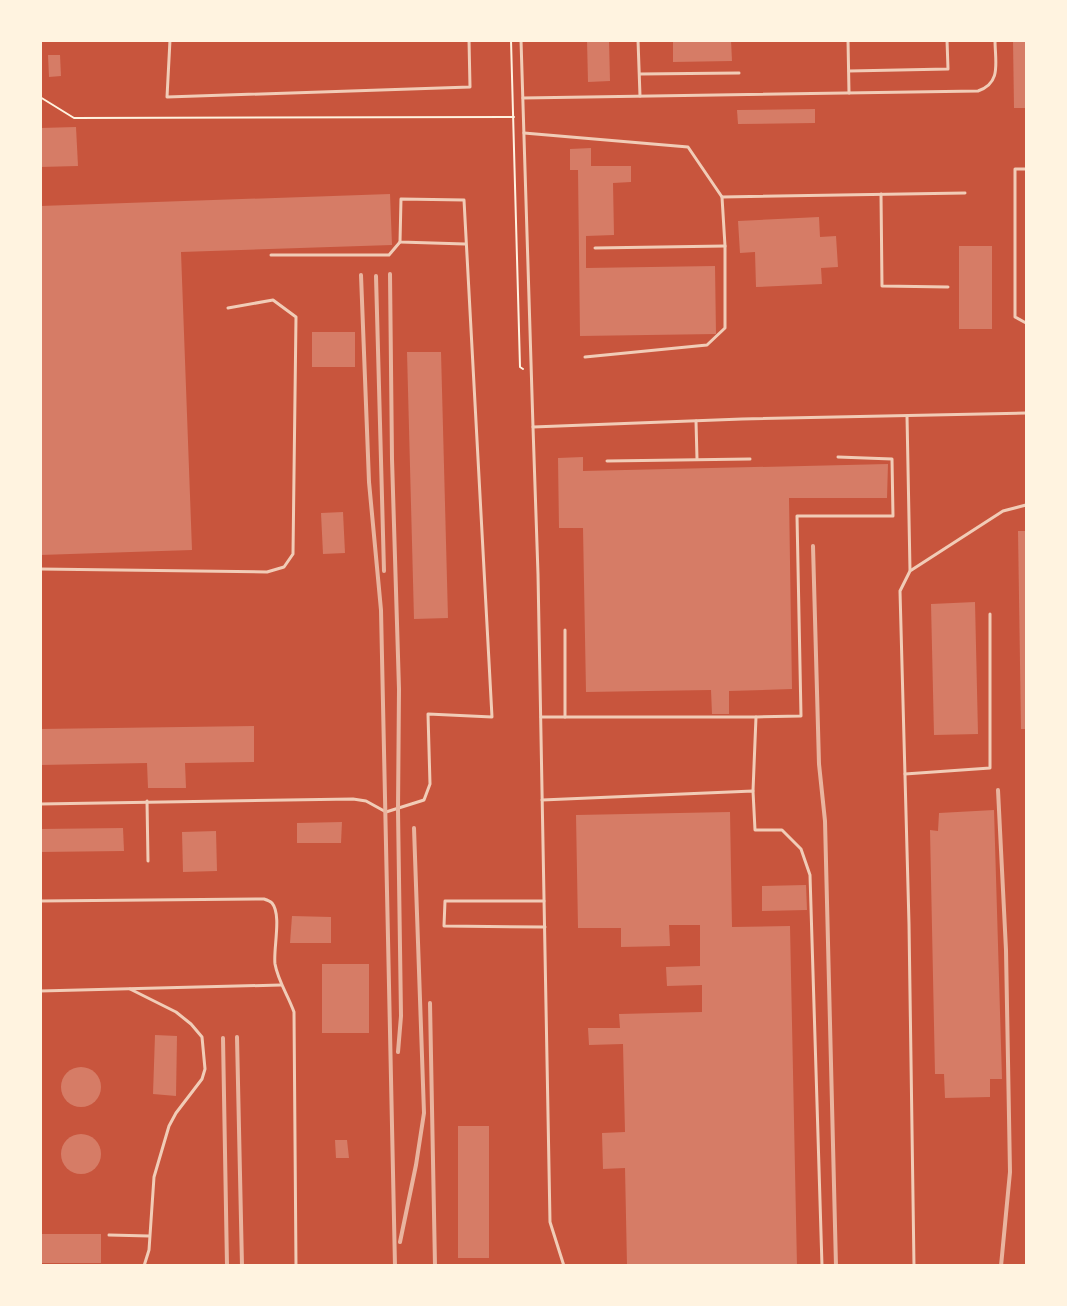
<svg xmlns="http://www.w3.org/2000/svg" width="1067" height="1306" font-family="'Roboto Condensed',sans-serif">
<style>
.building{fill:#d67c66}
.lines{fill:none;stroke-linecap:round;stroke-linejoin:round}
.path{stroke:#fff3e0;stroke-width:2}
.service{stroke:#f1ccb7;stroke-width:3}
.rail{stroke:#e9b49f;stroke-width:4}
</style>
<rect width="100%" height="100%" fill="#c8553d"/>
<g class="building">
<path d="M587 40H609L610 81 588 82Z"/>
<path d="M673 40H731L732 61 673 62Z"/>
<path d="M1013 40H1026V108H1014Z"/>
<path d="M48 55H60L61 76 49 77Z"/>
<path d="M815 109V123L738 124 737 110Z"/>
<path d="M76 127 78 166 40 167V128Z"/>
<path d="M591 148V166H631V182L613 183 614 235 586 236V268L715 266 716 334 580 336 578 170H570V149Z"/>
<path d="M390 194 392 245 181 252 192 550 40 555V206Z"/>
<path d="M819 217 820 237 836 236 838 267 821 268 822 284 756 287 755 252 740 253 738 221Z"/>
<rect x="959" y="246" width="33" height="83"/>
<rect x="312" y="332" width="43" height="35"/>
<path d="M407 352H441L448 618 414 619Z"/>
<path d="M583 457V471L888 464 887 498H789L792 689 729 691V714H712L711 690 586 692 583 528H559L558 458Z"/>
<path d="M343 512 345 553 323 554 321 513Z"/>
<path d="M1018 531H1026V729H1021Z"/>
<path d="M975 602 978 734 934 735 931 604Z"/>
<path d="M254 726V762L185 763 186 788H148L147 763 40 765V729Z"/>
<path d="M994 810 1002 1079H990V1097L945 1098 944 1074H935L930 830 938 831 939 813Z"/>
<path d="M730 812 732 927 790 926 797 1266H627L625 1168 603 1169 602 1133 625 1132 623 1044 589 1045 588 1028H620L619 1014 702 1012V985L667 986 666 967 700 966V925H669L670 946 621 947V928H578L576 815Z"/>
<path d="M342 822 341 843H297V823Z"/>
<path d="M123 828 124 851 40 852V829Z"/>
<path d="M216 831 217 871 183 872 182 832Z"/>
<path d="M806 885 807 910 762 911V886Z"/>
<path d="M292 916 331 917V943H290Z"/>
<rect x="322" y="964" width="47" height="69"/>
<path d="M155 1035 177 1036 176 1096 153 1094Z"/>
<circle cx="81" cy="1087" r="20"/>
<rect x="458" y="1126" width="31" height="132"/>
<circle cx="81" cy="1154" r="20"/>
<path d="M335 1140H347L349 1158H336Z"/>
<rect x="40" y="1234" width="61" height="29"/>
</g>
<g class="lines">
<g class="path">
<path d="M511 40 520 367 523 369"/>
<path d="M40 97 74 118 514 117"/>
</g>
<g class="service">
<path d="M170 40 167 97 470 87 469 40"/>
<path d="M521 40 533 427 742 419 1026 413"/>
<path d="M638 40 640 96"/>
<path d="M848 40 849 93"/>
<path d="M849 71 948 69 947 40"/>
<path d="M640 74 739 73"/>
<path d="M523 98 978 91C1002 83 995 62 995 40"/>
<path d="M524 133 688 147 722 197 725 246V328L707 345 585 357"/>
<path d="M1026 169H1015V317L1026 323"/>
<path d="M881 194 882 286 948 287"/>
<path d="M722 197 965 193"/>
<path d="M595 248 725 246"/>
<path d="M271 255H389L400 242"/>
<path d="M907 416 910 570"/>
<path d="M696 421 697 459"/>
<path d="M533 427 538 574 550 1222 564 1266"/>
<path d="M607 461 750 459"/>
<path d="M40 569 267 572 284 567 293 554 296 317 273 300 228 308"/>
<path d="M565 630V717"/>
<path d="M541 717H756"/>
<path d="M905 774 990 768V614"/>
<path d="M753 791 756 717 801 716 797 516H893L892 459 838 457"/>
<path d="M542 800 753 791 755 830H782L801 849 810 875 822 1266"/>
<path d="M147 801 148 861"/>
<path d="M40 804 353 799 366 801 386 812 424 800 430 784 428 714 492 717 464 200 401 199 400 242 465 244"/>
<path d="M40 901 264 899C267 900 270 901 272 903 282 915 273 949 275 964 278 981 288 995 294 1012L296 1266"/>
<path d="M544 901H445L444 926 545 927"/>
<path d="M130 989 176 1012 191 1024 202 1037 205 1069 202 1079 176 1113 169 1126 154 1177 149 1250 144 1266"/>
<path d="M40 991 281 985"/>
<path d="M109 1235 149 1236"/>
<path d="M914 1266 909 924 900 591 910 571 1003 511 1026 505"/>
</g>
<g class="rail">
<path d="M390 274 392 459 399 689 398 810 401 1016 398 1052"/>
<path d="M361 275 369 482 381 610 395 1266"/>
<path d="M376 276 384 571"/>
<path d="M813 546 819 764 825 821 836 1266"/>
<path d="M998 790 1006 950 1010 1172 1001 1266"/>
<path d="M430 1003 435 1266"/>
<path d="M237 1037 242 1266"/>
<path d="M223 1038 227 1266"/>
<path d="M400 1242 416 1165 424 1113 414 828"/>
</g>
</g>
<rect width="1067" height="1306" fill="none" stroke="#fff3e0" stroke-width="84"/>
</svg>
